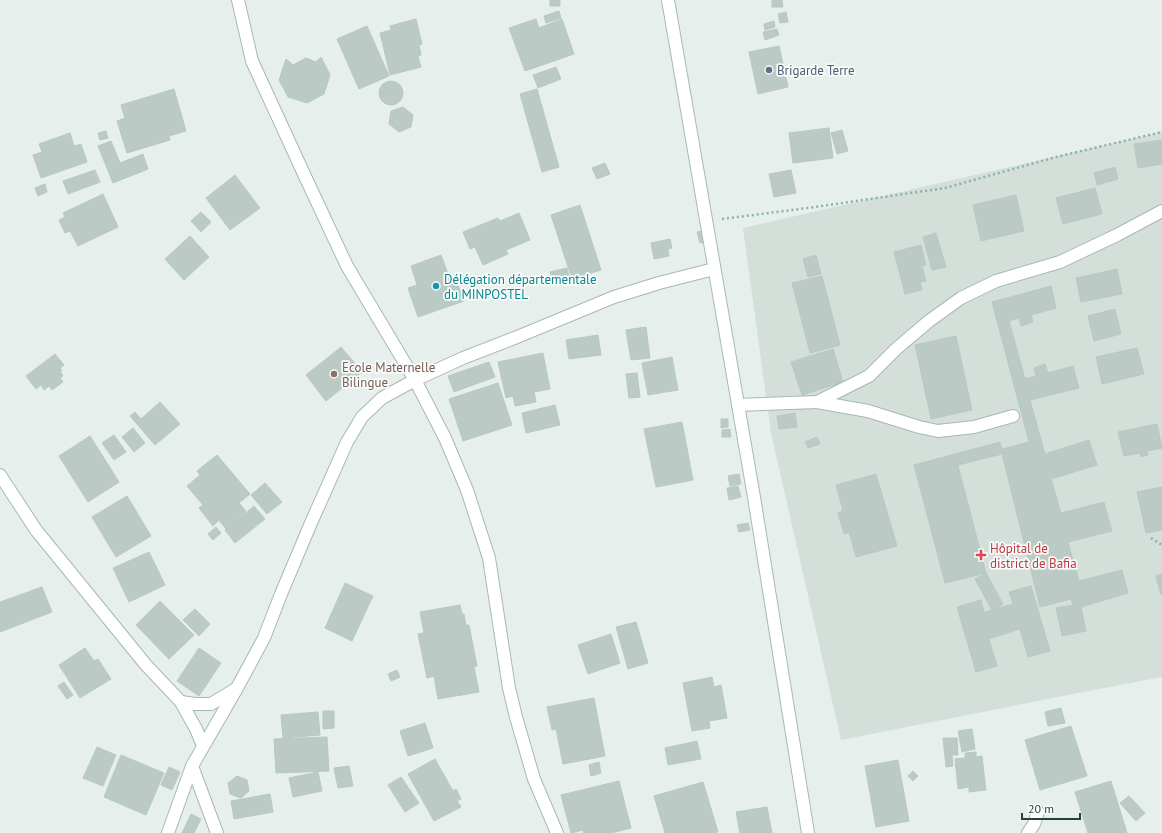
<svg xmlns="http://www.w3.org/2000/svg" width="1162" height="833" font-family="'PT Sans',sans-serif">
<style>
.built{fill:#d4dfda}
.building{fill:#bbcac4;stroke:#b8c9c2}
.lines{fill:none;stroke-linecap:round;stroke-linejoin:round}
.street-casing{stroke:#a8b8b2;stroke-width:14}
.secondary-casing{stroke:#a4bbb3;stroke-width:14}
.path{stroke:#86b3a5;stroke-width:2.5;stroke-dasharray:2 3;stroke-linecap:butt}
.street{stroke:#fff;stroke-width:12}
.secondary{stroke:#fff;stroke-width:12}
.service-dot{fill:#5c6f8a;stroke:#f7fbf9;stroke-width:1.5}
.culture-dot{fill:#0f9aa8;stroke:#f7fbf9;stroke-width:1.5}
.education-dot{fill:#8d6e63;stroke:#f7fbf9;stroke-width:1.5}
.health-dot{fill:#e0444e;stroke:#f7fbf9;stroke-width:1.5}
.labels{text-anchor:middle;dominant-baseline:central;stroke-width:3.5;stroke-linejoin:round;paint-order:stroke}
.service-label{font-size:13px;fill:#4e5e75;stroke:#f7fbf9;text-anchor:start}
.culture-label{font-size:13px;fill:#0d838f;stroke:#f7fbf9;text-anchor:start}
.education-label{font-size:13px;fill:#785e54;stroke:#f7fbf9;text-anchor:start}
.health-label{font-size:13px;fill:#be3a42;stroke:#f7fbf9;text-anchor:start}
</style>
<rect width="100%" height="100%" fill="#e6efeb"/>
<path class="built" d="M1162 132V677L1073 694 841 740 771 433 743 228Z"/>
<g class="building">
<rect x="550" y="0" width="10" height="6"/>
<path d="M772 0H782L783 7H772Z"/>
<path d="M559 11 561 18 546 23 544 16Z"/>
<path d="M786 12 788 22 780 23 778 14Z"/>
<path d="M416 19 422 44 419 45 421 55 418 56 421 67 390 75 380 33 391 30 390 26Z"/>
<path d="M536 19 539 28 562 19 574 54 525 71 509 28Z"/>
<path d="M774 21 775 27 765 30 764 24Z"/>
<path d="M367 26 389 76 359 89 337 39Z"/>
<path d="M777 29 779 35 765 40 763 32Z"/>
<path d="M779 46 788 87 758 94 749 52Z"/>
<path d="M321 57 330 75 324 94 307 103 288 97 279 80 286 59 293 65 306 58 316 62Z"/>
<path d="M556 67 561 79 538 88 533 75Z"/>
<circle cx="391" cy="93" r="12"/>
<path d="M174 89 186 131 169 136 170 140 127 153 117 121 125 118 121 105Z"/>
<path d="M537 89 559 167 542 172 520 94Z"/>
<path d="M403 107 413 115 411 127 399 132 389 124 391 111Z"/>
<path d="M829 128 833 158 793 163 789 133Z"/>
<path d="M842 130 848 151 837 154 831 133Z"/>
<path d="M106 131 108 138 100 140 98 133Z"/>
<path d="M70 133 74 146 81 144 87 162 41 178 33 155 42 152 39 144Z"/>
<path d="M1162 140V164L1138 168 1134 144Z"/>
<path d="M111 141 120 163 143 154 148 169 113 183 98 146Z"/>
<path d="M605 163 610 174 597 179 592 168Z"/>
<path d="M1115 167 1118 179 1097 185 1094 173Z"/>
<path d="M95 170 100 182 68 194 63 181Z"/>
<path d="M791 170 796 193 774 197 769 174Z"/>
<path d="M235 175 260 208 230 230 206 198Z"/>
<path d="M45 184 47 192 38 196 35 188Z"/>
<path d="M1095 188 1102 214 1063 224 1056 198Z"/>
<path d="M103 194 118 227 78 246 70 231 65 233 59 220 65 217 63 213Z"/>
<path d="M1016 195 1024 231 981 241 973 205Z"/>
<path d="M580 205 601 270 572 279 551 215Z"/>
<path d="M201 212 211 222 201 232 191 221Z"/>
<path d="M519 213 530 240 506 250 508 254 483 265 475 247 470 249 463 232 498 218 500 221Z"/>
<path d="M703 231 706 242 700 243 697 232Z"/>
<path d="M936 233 946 267 932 270 923 237Z"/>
<path d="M190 236 209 257 184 280 165 259Z"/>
<path d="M670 239 672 248 668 249 669 256 654 259 651 243Z"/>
<path d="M921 245 926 265 922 266 926 281 920 282 922 290 905 294 894 252Z"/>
<path d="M441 255 451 282 456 280 464 301 418 317 408 288 417 285 411 266Z"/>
<path d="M816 255 821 274 808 277 803 259Z"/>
<path d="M567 268 570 280 554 285 550 272Z"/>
<path d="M1117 269 1122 294 1081 302 1076 278Z"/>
<path d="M822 276 840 345 810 353 792 283Z"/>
<path d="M1051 286 1056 308 1031 315 1033 322 1021 326 1019 318 1009 321 1025 379 1036 376 1034 368 1045 364 1048 373 1073 366 1079 388 1030 400 1045 454 1089 440 1097 465 1051 479 1061 513 1104 502 1112 531 1068 542 1079 581 1122 570 1128 593 1081 607 1086 631 1062 636 1056 608 1073 605 1071 599 1040 607 1002 454 958 465 955 454 1000 442 1002 449 1029 442 992 302Z"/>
<path d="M1115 309 1121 334 1094 341 1088 316Z"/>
<path d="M646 327 650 358 631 360 626 330Z"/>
<path d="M598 335 601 355 569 359 566 340Z"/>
<path d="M956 336 972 410 931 419 915 345Z"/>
<path d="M341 347 362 372 326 401 306 375Z"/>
<path d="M1137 348 1144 374 1102 384 1096 357Z"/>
<path d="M833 349 843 382 802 395 791 362Z"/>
<path d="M543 353 550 389 534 392 536 402 515 406 513 396 506 398 498 362Z"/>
<path d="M55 354 64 365 60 368 62 370 60 371 63 376 60 378 63 382 52 390 49 386 44 390 41 385 36 389 26 376Z"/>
<path d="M672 357 678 390 648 395 642 363Z"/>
<path d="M489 362 495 377 454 392 448 376Z"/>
<path d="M637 373 640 397 629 398 626 374Z"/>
<path d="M498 383 512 425 463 441 449 399Z"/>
<path d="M160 402 180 424 155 445 130 416 135 412 141 419Z"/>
<path d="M555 405 560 425 526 433 522 413Z"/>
<path d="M795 413 797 427 779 429 777 416Z"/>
<path d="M721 419H728V427L721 428Z"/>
<path d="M682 422 693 480 656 487 644 429Z"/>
<path d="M1157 424 1162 448 1147 451 1148 455 1141 457 1140 453 1124 456 1118 432Z"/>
<path d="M133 428 145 443 134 452 122 437Z"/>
<path d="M730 429 731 437H722V430Z"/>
<path d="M114 435 126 452 114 460 102 443Z"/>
<path d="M90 436 119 482 88 502 59 456Z"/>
<path d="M817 437 820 444 808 448 805 442Z"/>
<path d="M955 454 986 573 945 583 914 465Z"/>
<path d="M217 455 250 494 239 503 246 511 226 529 219 520 213 526 199 508 203 505 187 486 200 475 197 471Z"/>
<path d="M739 474 741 484 730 486 728 476Z"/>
<path d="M876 474 897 546 856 557 849 532 844 534 838 513 843 511 836 485Z"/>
<path d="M265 483 282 502 267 514 251 495Z"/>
<path d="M738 486 741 497 729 500 727 488Z"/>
<path d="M1162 487V530L1146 533 1137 492Z"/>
<path d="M127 496 151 536 116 557 92 517Z"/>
<path d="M254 506 265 519 235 543 225 530Z"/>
<path d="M748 523 750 530 739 532 737 525Z"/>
<path d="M216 527 221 533 213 540 208 534Z"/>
<path d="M149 552 165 585 129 602 113 568Z"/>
<path d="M986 573 1003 604 992 610 975 579Z"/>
<path d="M1162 574V594L1161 595 1156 576Z"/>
<path d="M345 583 373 596 352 641 325 628Z"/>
<path d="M1031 586 1050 651 1028 657 1020 629 989 639 997 666 976 672 957 607 981 600 984 612 1013 604 1009 592Z"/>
<path d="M42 587 52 612 0 632V602Z"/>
<path d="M160 601 194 635 169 659 136 625Z"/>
<path d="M460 605 462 614H464L466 625H469L477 666 474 667 479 692 438 699 434 676 427 678 418 634 424 633 420 612Z"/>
<path d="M195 609 210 624 199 636 183 620Z"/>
<path d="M636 622 648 663 628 669 616 627Z"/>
<path d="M611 634 620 663 588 674 578 645Z"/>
<path d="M85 648 94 661 98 659 111 679 80 698 59 665Z"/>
<path d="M199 648 221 663 199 696 177 681Z"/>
<path d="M397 670 400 677 391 681 388 674Z"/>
<path d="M712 677 714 687 721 685 727 718 709 721 710 728 692 731 683 683Z"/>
<path d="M64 682 73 695 67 699 58 686Z"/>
<path d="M594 698 605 756 563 764 556 729 552 730 547 707Z"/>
<path d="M1061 708 1065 723 1048 726 1045 712Z"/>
<path d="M323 711H334V728L323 729Z"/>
<path d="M318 712 320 735 283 738 281 715Z"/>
<path d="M425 723 433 748 408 756 400 731Z"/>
<path d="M1071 726 1087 776 1040 790 1025 740Z"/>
<path d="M972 729 975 749 962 752 958 731Z"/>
<path d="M327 737 329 771 276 773 274 739Z"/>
<path d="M943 738H957L958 755H952L953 766 946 767Z"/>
<path d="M697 741 701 759 668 765 665 748Z"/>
<path d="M97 747 116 755 103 786 83 778Z"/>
<path d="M976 752V757L982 756 986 790 969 792V787L958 789 955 759 965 758V753Z"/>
<path d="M121 755 164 773 146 815 104 797Z"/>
<path d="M435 759 453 791 456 789 461 799 457 801 461 807 434 821 408 774Z"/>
<path d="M898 760 909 821 876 827 865 766Z"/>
<path d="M599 762 601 773 591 776 589 765Z"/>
<path d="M349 766 353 786 338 788 334 768Z"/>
<path d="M169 767 180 772 172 790 161 785Z"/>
<path d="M913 771 918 776 913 781 908 776Z"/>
<path d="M318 772 322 791 293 797 289 778Z"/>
<path d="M237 776 247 780 249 791 241 798 230 794 228 783Z"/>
<path d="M401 777 419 803 405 812 388 785Z"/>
<path d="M619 781 631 828 611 833H584L583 830 571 833 561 795Z"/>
<path d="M1111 781 1127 833H1088L1075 792Z"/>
<path d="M703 782 718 832 713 833H665L654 796Z"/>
<path d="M270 794 273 812 234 819 231 801Z"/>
<path d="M1129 796 1145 813 1136 821 1120 803Z"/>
<path d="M767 807 772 833H740L736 812Z"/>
<path d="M191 814 201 819 194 833H182Z"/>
</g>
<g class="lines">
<defs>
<g id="street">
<path d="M238 0 252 61 303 172 347 266 415 380 445 438 467 490 489 558 509 688 516 717 534 779 557 833"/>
<path d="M817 402 868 411 919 427 938 431 974 427 1013 416"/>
<path d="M738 405 817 402 869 376 896 349 929 321 961 298 996 281 1060 262 1117 235 1162 211"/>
<path d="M0 475 36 530 146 665 181 702 196 729 203 746"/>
<path d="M181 702 195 704H211L236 689"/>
<path d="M192 766 217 833"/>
<path d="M168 833 192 766 237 688 264 638 281 594 311 523 347 442 362 417 382 398 415 380 463 358 517 337 614 297 659 283 714 269"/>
<path d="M1028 833 1034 824 1038 812"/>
</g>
<path id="secondary" d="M668 0 754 497 808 833"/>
</defs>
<use href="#street" class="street-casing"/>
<use href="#secondary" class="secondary-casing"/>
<g class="path">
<path d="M722 219 815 207 945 188 1056 157 1162 132"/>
<path d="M1151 538 1162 545"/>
</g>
<use href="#street" class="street"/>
<use href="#secondary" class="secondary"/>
</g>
<circle class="service-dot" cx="769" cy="70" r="4"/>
<circle class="culture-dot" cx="436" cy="286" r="4"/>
<circle class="education-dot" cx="334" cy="374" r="4"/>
<path class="health-dot" d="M979 549h4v4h4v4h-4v4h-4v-4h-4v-4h4z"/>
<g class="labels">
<g class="service-label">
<text x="777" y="70">Brigarde Terre</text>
</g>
<g class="culture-label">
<text x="444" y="279">Délégation départementale<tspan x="444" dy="15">du MINPOSTEL</tspan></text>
</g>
<g class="education-label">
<text x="342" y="367">Ecole Maternelle<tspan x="342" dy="15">Bilingue</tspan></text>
</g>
<g class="health-label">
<text x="990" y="548">Hôpital de<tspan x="990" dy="15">district de Bafia</tspan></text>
</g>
</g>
<path d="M1022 813v6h58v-6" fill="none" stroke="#24423a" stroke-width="2"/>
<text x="1028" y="813" font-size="12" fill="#24423a" stroke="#f7fbf9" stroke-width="3" paint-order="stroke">20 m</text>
</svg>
